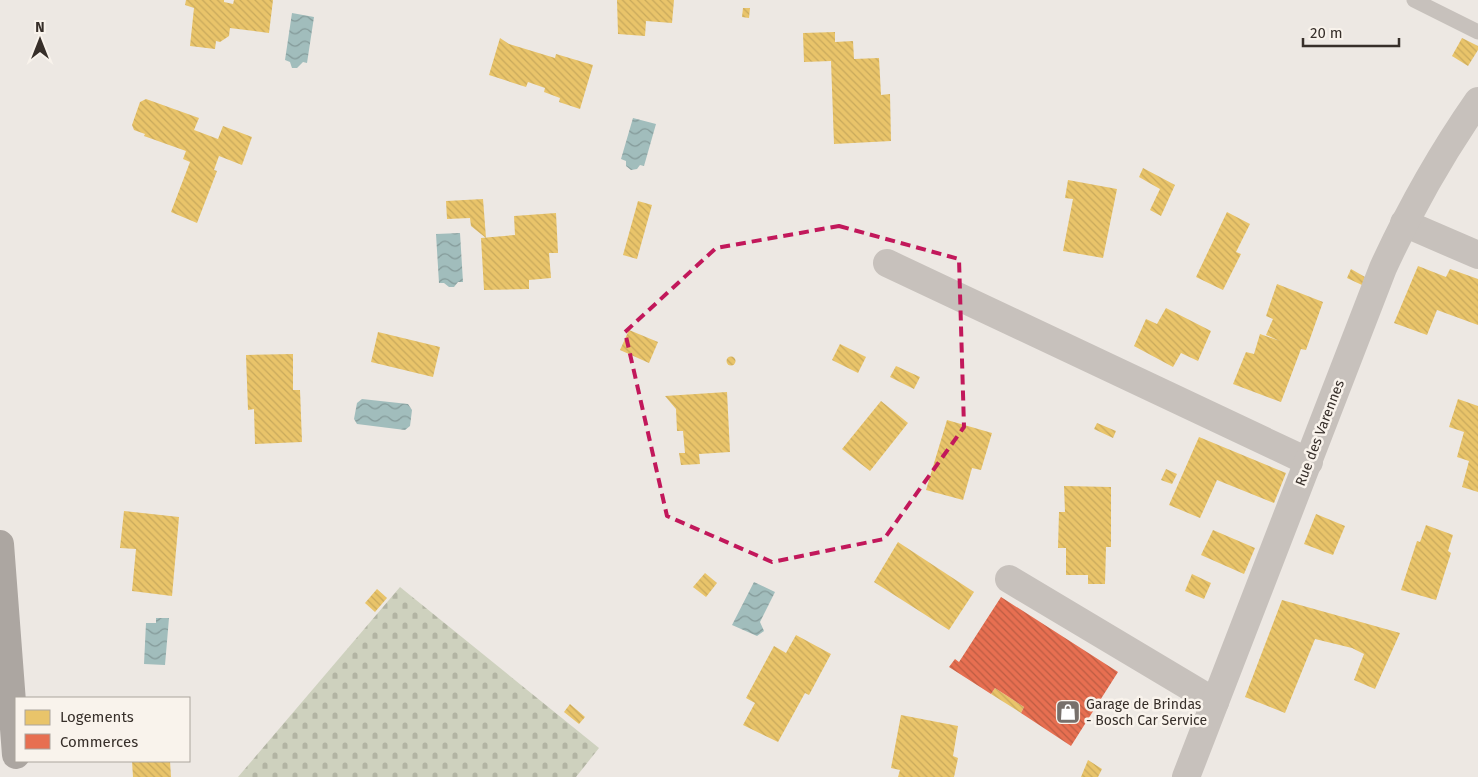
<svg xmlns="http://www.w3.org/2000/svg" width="1478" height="777" font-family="'Fira Sans',sans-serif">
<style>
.cemetery{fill:url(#cemetery-stones)}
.water{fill:url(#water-waves)}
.homes{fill:url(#homes-back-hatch)}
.shops{fill:url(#shops-back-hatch)}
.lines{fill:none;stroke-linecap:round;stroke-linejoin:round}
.lane{stroke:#c7c1bc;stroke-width:15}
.street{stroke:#c7c1bc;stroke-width:28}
.primary{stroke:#aca6a1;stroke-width:28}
.marked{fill:none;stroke:#c2185b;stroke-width:4;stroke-dasharray:10 6;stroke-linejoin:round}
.labels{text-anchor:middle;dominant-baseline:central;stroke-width:5;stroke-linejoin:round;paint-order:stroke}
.street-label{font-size:14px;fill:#372f2a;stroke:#f9f3ec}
.poi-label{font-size:14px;fill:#372f2a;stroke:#f9f3ec;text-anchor:start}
</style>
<defs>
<pattern id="cemetery-stones" width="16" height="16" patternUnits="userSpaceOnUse" patternTransform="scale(1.25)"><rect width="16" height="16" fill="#ced1be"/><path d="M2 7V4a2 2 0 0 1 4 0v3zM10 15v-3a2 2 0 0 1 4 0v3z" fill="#b2b4a3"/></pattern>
<pattern id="water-waves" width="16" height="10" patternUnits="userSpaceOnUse" patternTransform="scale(1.25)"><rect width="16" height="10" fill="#a1bdbc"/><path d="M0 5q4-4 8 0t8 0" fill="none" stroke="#849a99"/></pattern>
<pattern id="homes-back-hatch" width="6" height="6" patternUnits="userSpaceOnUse" patternTransform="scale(1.25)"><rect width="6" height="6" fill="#e9c46a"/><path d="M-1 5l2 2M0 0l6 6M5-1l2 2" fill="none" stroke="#c8a95c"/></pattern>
<pattern id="shops-back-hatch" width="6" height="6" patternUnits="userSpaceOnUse" patternTransform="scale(1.25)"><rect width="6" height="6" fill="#e76f51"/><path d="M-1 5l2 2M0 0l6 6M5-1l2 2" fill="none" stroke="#bc5c43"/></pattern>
</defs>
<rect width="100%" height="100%" fill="#ede8e3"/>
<path class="cemetery" d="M400 587 599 748 576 777H238Z"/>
<g class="water">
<path d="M292 13 314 17 307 63 303 62 297 68H292L290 62 285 60Z"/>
<path d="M633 118 656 124 644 166 640 165 637 169 631 170 626 166V161L621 159Z"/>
<path d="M460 233 463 282H458L454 287H449L444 283H439L436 234Z"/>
<path d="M362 399 408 404 412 410 410 426 405 430 357 424 354 419 357 403Z"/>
<path d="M754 582 775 592 760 622 764 631 757 636 732 625Z"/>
<path d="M156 618H169L165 665 144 664 146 623H156Z"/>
</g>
<g class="homes">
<path d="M186 0H224V2L233 4 234 0H273L269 33 230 28 229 36 220 42 216 41 215 49 190 46 194 8 185 5Z"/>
<path d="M617 0H674L672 23 646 21 645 36 618 34Z"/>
<path d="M743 8H750L749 18 742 17Z"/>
<path d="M835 32V42L853 41 854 59 879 58 881 95 890 94 891 141 834 144 831 61 804 62 803 33Z"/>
<path d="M500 38 509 44 555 58 556 54 593 65 580 109 559 102 560 98 544 92 545 88 528 82 526 87 489 75Z"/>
<path d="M1462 38 1478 46V50L1468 66 1452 56Z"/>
<path d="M146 99 199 118 194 130 218 139 223 126 252 137 242 165 219 156 214 170 217 171 197 223 171 212 190 162 183 159 186 151 144 136 145 134 134 130 132 125 140 102Z"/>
<path d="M1143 168 1175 185 1161 216 1150 210 1160 189 1139 177Z"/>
<path d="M1068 180 1117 189 1103 258 1063 251 1073 199 1065 198Z"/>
<path d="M483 199 486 238 471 226 470 218 447 219 446 201Z"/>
<path d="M638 201 652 205 637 259 623 255Z"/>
<path d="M1227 212 1250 224 1236 252 1241 254 1223 290 1196 277Z"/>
<path d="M556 213 558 253H549L551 278 529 280V289L484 290 481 238 515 235 514 216Z"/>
<path d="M1418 266 1446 277 1450 269 1478 279V325L1437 310 1427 335 1394 323Z"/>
<path d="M1351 269 1365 277 1362 285 1347 278Z"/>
<path d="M1277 284 1323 302 1306 350 1301 349 1281 402 1233 384 1246 352 1254 354 1260 334 1280 341 1266 335 1273 319 1266 316Z"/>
<path d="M1166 308 1211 331 1198 361 1181 353 1173 367 1134 346 1146 319 1157 324Z"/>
<path d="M629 330 658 342 649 363 620 350Z"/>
<path d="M378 332 440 347 433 377 371 362Z"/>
<path d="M840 344 866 357 858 373 832 360Z"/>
<path d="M293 354V390H300L302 442 255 444 254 409 248 410 246 355Z"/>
<circle cx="731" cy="361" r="4.5"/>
<path d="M896 366 920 377 914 389 890 377Z"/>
<path d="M727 392 730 452 699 454 700 464 681 465 679 453H685L683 431H677L676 409 665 396Z"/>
<path d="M1458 399 1478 406V492L1462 487 1469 461 1457 457 1464 432 1449 427Z"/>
<path d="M881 401 908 423 870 471 842 449Z"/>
<path d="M947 420 992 433 981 470 972 468 963 500 926 490Z"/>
<path d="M1097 423 1116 431 1113 438 1094 429Z"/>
<path d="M1199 437 1286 473 1274 503 1217 480 1200 518 1169 505Z"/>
<path d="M1166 469 1177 474 1172 484 1161 480Z"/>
<path d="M1064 486 1111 487V547H1106L1105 584H1088V575H1066V548H1058L1059 512H1065Z"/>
<path d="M124 511 179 517 172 596 132 591 136 549 120 548Z"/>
<path d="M1316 514 1345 526 1333 555 1304 544Z"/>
<path d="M1426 525 1453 535 1448 551 1451 553 1436 600 1401 590 1417 541 1420 542Z"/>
<path d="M1213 530 1255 548 1244 574 1201 555Z"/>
<path d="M898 542 974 592 949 630 874 582Z"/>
<path d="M705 573 717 583 706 597 693 587Z"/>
<path d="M1192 574 1211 583 1204 599 1185 591Z"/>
<path d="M377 589 387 598 375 612 365 603Z"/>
<path d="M1282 600 1400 633 1375 689 1354 680 1364 654 1352 648 1315 639 1285 713 1245 697Z"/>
<path d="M796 635 831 654 809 695 805 693 778 742 743 725 755 703 746 698 774 646 786 653Z"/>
<path d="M995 688 1024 707 1021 713 991 694Z"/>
<path d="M570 704 585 717 579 724 564 712Z"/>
<path d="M901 715 958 726 953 756 958 758 954 777H898L900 770 891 768Z"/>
<path d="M1088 760 1102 769 1098 777H1081Z"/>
<path d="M132 761H170L171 777H133Z"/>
</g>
<path class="shops" d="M1001 597 1118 672 1071 746 1021 713 1024 707 995 688 991 694 949 667 955 659 959 662Z"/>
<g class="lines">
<path class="lane" d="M1414 0 1478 32"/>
<g class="street">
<path d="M1404 223 1478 255"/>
<path d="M887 263 1309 462"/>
<path d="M1009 579 1215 702"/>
<path d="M1186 777 1383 268C1410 209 1441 154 1478 101"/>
</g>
<path class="primary" d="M0 544 16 755"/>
</g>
<path class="marked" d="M839 226 959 259 964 427 884 539 772 562 667 516 625 332 716 248Z"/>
<defs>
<symbol id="shop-square" viewBox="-11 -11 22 22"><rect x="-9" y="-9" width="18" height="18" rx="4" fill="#77706b" stroke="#f9f3ec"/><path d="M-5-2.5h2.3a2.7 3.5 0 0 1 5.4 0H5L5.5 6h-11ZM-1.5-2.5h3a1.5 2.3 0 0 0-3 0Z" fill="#fff"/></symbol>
</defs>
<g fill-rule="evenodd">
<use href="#shop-square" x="1054" y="698" width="28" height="28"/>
</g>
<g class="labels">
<g class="street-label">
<text transform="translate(1320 433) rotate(-69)">Rue des Varennes</text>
</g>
<g class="poi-label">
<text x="1086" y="704">Garage de Brindas<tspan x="1086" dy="16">- Bosch Car Service</tspan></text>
</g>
</g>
<rect x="15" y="697" width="175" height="65" fill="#f9f3ec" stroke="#aba59e"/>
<rect x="25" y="710" width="25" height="15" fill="#e9c46a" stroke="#aba59e"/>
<text x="60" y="722" font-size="15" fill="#372f2a">Logements</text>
<rect x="25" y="734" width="25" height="15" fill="#e76f51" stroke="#aba59e"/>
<text x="60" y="747" font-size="15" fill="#372f2a">Commerces</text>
<g transform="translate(40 40)" stroke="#f9f3ec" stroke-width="4" paint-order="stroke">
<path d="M0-4L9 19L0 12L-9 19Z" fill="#372f2a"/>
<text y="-8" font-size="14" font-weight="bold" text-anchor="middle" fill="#372f2a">N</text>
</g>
<path d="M1303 38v8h96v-8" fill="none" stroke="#372f2a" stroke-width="2.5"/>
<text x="1310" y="38" font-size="15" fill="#372f2a" stroke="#f9f3ec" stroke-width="4" paint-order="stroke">20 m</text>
</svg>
